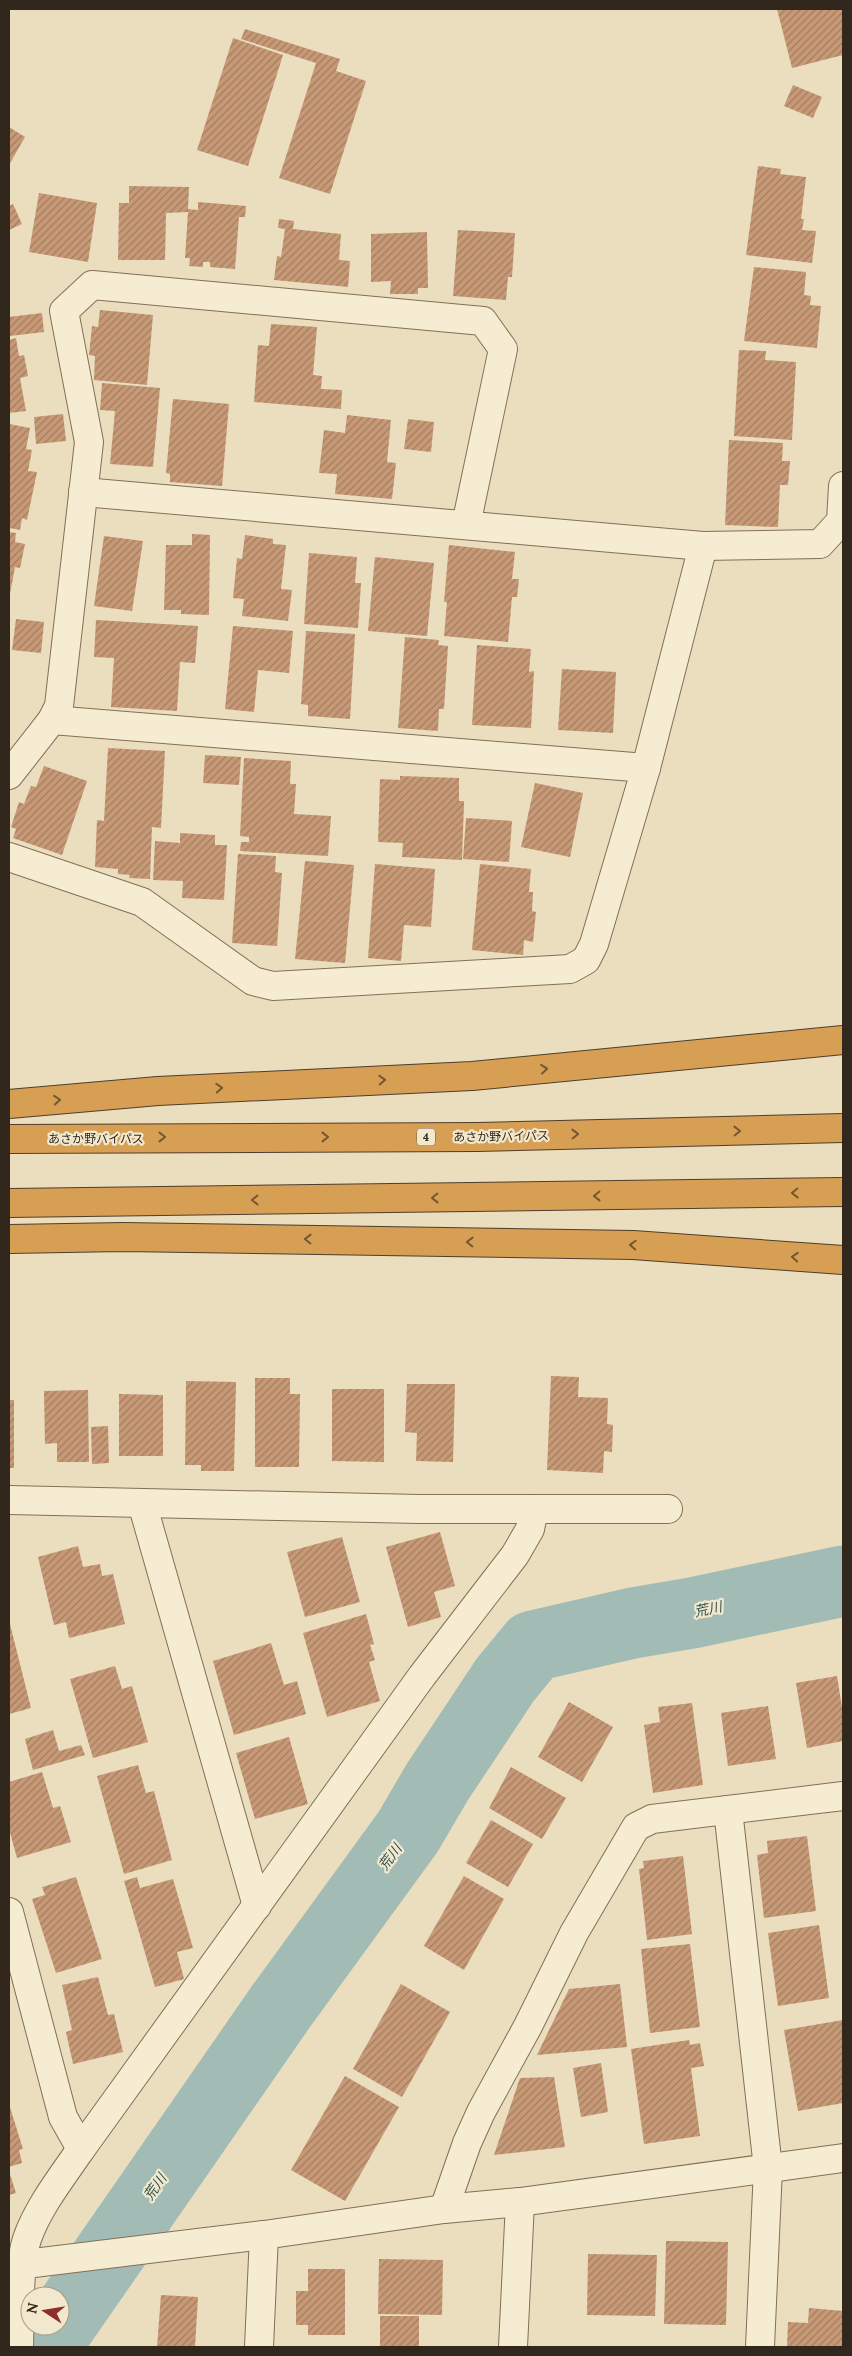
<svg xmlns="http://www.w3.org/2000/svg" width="852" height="2356" font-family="Lora,'Noto Sans JP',serif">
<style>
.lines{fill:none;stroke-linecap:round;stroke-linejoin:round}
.river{stroke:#a2bcb5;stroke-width:71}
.building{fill:url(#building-hatch)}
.minor-casing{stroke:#826f58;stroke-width:30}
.highway-casing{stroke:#4f3d2d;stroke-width:30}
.minor{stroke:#f6ecd1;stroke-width:28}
.highway{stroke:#d79f53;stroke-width:28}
.oneway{stroke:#745732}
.labels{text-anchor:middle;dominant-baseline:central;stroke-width:4.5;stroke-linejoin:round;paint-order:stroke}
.shield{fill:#f2e8ce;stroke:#6c6151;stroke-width:1}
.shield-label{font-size:11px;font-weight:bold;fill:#32271c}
.street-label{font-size:12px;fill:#32271c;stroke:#f2e8ce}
.water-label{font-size:14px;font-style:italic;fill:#2c514f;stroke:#f2e8ce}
</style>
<defs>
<pattern id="building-hatch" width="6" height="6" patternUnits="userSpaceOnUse" patternTransform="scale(1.25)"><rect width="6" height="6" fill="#c79976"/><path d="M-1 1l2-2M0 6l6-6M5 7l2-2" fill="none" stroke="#a27d60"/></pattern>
</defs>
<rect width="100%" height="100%" fill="#eadebf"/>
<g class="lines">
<path class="river" d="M60 2325 282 2005 408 1832 438 1781 505 1680 533 1646 633 1623 692 1613 843 1581"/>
</g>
<g class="building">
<path d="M777 9H843V55L792 68Z"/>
<path d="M245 29 340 59 336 71 366 81 330 194 279 178 316 63 241 39Z"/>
<path d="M233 38 283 55 248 166 197 150Z"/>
<path d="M793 85 822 97 813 118 784 106Z"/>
<path d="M9 127 25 137 9 165Z"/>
<path d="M758 166 781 169 780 174 806 177 801 219H804L802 230 816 231 812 263 746 255Z"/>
<path d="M129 186 189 187 188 209 198 210V202L246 206 245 217H239L235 269 210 267V262H203V267L189 266 190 258H185L188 212 166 213 165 260H118L119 203H129Z"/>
<path d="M39 193 97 203 88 262 29 252Z"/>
<path d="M13 204 22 224 9 230V206Z"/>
<path d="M279 219 294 221 293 229 341 234 339 260 350 261 348 287 274 280 277 256 281 257 285 229 278 228Z"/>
<path d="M458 230 515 233 512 277H508L506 300 453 296Z"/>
<path d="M427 232 428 288H418V294H390L391 281 371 282V234Z"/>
<path d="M754 267 806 272 804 295 811 296 810 305 821 306 817 348 744 341Z"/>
<path d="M100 310 153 315 147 385 94 380 95 356 89 355 92 326 98 327Z"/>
<path d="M42 313 44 332 10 336 9 317Z"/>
<path d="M271 324 317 327 313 375 322 376 321 389 342 390 341 409 254 402 258 345 269 346Z"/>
<path d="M16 338 19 356 24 355 28 376 20 378 26 411 9 413V340Z"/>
<path d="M739 350 766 351 765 360 796 362 792 440 734 436Z"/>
<path d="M102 383 160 388 153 467 110 464 115 411 100 410Z"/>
<path d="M173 399 229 404 222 486 170 482V474L166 473Z"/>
<path d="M63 414 66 441 36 444 34 417Z"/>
<path d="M347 415 391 420 387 462 396 463 392 499 335 494 337 474 319 473 324 430 345 433Z"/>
<path d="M408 419 434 422 431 452 404 449Z"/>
<path d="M9 424 30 428 26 449 32 450 28 471 37 472 27 520 22 518 20 530 9 528Z"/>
<path d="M729 440 783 443 782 461H790L788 485H780L778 527 725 525Z"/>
<path d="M9 532 16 533 15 542 25 544 20 568 15 567 10 594Z"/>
<path d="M192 534 210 535 209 615 181 614V610H164L166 545H192Z"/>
<path d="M245 535 273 539V544L286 545 281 589 292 590 288 621 242 616 244 599 233 598 237 558 242 559Z"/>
<path d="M104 536 143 541 132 611 94 606Z"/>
<path d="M449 545 515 552 512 579H519L517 597H512L508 642 444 636 447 602H444Z"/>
<path d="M309 553 357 557 355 583H361L358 628 304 624Z"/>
<path d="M375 557 434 563 427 636 368 631Z"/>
<path d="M16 619 44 622 41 653 12 650Z"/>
<path d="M96 620 198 626 195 663 180 662 177 711 111 707 114 658 94 657Z"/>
<path d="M233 626 293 631 289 673 258 670 254 712 225 709Z"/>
<path d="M306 631 355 634 350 719 308 716V705L301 704Z"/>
<path d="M405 637 439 640 438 645 448 646 444 709H439L438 731 398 728Z"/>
<path d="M477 645 531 649 529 672 534 671 531 728 472 725Z"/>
<path d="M562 669 616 672 613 733 558 730Z"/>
<path d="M108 748 165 751 161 828 152 827 150 879 129 878 130 875 118 874V869L95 867 97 820 104 821Z"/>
<path d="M205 755 241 757 239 785 203 783Z"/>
<path d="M244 758 291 761 290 784H296L294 814 331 816 328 856 240 851 241 842H249V837L240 836Z"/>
<path d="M44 766 87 781 62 855 13 838 16 829 11 827 19 802 24 804 31 786 36 787Z"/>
<path d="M400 776 459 778V801H464V804L462 860 402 857 403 843 378 842 380 779 400 780Z"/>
<path d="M535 783 583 793 570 857 521 847Z"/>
<path d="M466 818 512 821 509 862 463 859Z"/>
<path d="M180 833 215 835V845H227L224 900 182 898 183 881 153 880 155 841 180 843Z"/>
<path d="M238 854 276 856 275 872 282 873 277 946 232 943Z"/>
<path d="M305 861 354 865 345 963 295 959Z"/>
<path d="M375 864 435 869 431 927 404 925 401 961 368 958Z"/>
<path d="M480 864 531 869 529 892H533L532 911 536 912 533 942 524 940 523 955 472 950Z"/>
<path d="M551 1376 579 1377 578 1397 608 1398 607 1424 613 1425 612 1452 604 1451 603 1473 547 1470Z"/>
<path d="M255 1378H290V1394H300L299 1467H255Z"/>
<path d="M186 1381 236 1382 234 1471H201V1465H185Z"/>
<path d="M407 1384H455L453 1462 416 1461 417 1433 405 1432Z"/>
<path d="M332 1389H384V1462L332 1461Z"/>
<path d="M88 1390 89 1462H57V1443L45 1444 44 1391Z"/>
<path d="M119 1394 163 1395V1456H119Z"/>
<rect x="9" y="1400" width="5" height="68"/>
<path d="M108 1426 109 1463 92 1464 91 1427Z"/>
<path d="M440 1532 455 1586 434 1592 441 1617 408 1627 386 1547Z"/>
<path d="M342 1537 360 1602 305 1617 287 1552Z"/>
<path d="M78 1546 83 1567 100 1564 102 1576 113 1574 125 1624 69 1638 66 1622 54 1625 38 1557Z"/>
<path d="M366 1614 374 1644 370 1645 375 1660 369 1662 380 1701 327 1717 303 1633Z"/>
<path d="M9 1620 31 1708 9 1714Z"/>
<path d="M271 1643 284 1685 297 1681 306 1714 234 1735 213 1661Z"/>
<path d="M115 1666 122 1689 132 1686 148 1742 93 1758 70 1679Z"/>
<path d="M837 1676 843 1714V1741L807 1748 796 1683Z"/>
<path d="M569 1702 613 1727 582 1782 538 1757Z"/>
<path d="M692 1703 703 1785 653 1793 644 1725 660 1722 658 1707Z"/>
<path d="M768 1706 776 1759 728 1766 721 1713Z"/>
<path d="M53 1730 59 1751 81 1745 85 1755 33 1770 25 1739Z"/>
<path d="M289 1737 308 1804 255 1819 236 1753Z"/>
<path d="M138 1765 146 1793 154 1791 172 1860 124 1874 97 1776Z"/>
<path d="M511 1767 566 1798 542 1839 489 1808Z"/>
<path d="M42 1772 53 1808 60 1806 71 1842 17 1858 9 1829V1782Z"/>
<path d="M491 1820 533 1844 508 1887 466 1863Z"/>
<path d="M807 1836 816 1911 764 1918 757 1855 768 1853 767 1841Z"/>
<path d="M683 1856 692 1934 647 1940 639 1869 644 1868 643 1861Z"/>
<path d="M464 1876 504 1899 464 1970 424 1946Z"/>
<path d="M76 1877 102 1959 56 1973 32 1899 45 1895 42 1887Z"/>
<path d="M137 1877 140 1888 173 1879 193 1948 177 1952 184 1979 155 1987 124 1881Z"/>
<path d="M819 1925 829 1998 778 2006 768 1933Z"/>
<path d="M690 1944 700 2027 650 2033 641 1949Z"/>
<path d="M98 1977 108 2015 114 2014 123 2052 73 2064 66 2032 72 2030 62 1985Z"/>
<path d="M401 1984 450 2012 402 2097 353 2069Z"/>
<path d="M620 1984 627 2047 537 2055 569 1989Z"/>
<path d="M843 2020V2103L798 2111 784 2030Z"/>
<path d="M689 2040 690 2045 700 2043 704 2066 691 2068 700 2136 644 2144 631 2049Z"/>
<path d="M601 2063 608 2112 581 2117 573 2068Z"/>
<path d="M345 2076 399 2107 345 2201 291 2170Z"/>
<path d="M554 2077 565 2147 494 2155 520 2078Z"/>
<path d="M9 2104 23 2149 19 2150 22 2163 9 2167Z"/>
<path d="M9 2171 16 2193 9 2195Z"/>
<path d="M666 2241 728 2242 726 2325 664 2324Z"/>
<path d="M588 2254 657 2255 655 2316 587 2315Z"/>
<path d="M379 2259 443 2260 442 2315 378 2314Z"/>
<path d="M308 2269H345V2335H308V2325H296V2291H308Z"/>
<path d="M161 2295 198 2297 195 2347H157Z"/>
<path d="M809 2308 843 2311V2347H787L788 2322 808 2323Z"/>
<rect x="380" y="2316" width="39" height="31"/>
</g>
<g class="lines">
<defs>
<g id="minor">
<path d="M83 492 703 546 820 544 841 521 843 486"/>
<path d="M52 720 646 768"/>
<path d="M9 775 52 720 59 706 89 442 64 311 92 285 483 321 503 349 466 525"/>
<path d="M9 857 142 902 253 981 273 986 570 969 586 960 594 944 646 768 703 546"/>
<path d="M9 1500 419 1509H534L530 1529 515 1555 422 1676 81 2149C62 2177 38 2207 27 2239 18 2265 20 2318 19 2347"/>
<path d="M142 1503 257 1906"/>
<path d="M534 1509H668"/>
<path d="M728 1810 768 2168 760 2347"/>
<path d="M9 1912 63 2117 81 2149"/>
<path d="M444 2209 467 2143 481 2112 528 2026 574 1933 636 1827 652 1819 843 1796"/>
<path d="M9 2266 264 2235 444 2209 520 2202 843 2158"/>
<path d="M259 2347 264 2235"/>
<path d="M513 2347 520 2202"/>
</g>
<g id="highway">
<path d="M9 1104 158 1091 472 1076 843 1040"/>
<path d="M9 1139 477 1137 843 1128"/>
<path d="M9 1203 843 1192"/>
<path d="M9 1239 123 1237 633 1245 843 1260"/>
</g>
</defs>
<use href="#minor" class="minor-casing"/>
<use href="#highway" class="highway-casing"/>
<use href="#minor" class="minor"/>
<use href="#highway" class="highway"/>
</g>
<defs><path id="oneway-chevron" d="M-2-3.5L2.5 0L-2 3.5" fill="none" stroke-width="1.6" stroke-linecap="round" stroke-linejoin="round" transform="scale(1.25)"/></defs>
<g class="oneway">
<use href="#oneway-chevron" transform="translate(544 1069) rotate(-6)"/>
<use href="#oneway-chevron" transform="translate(382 1080) rotate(-3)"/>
<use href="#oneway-chevron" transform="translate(219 1088) rotate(-3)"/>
<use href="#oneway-chevron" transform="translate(57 1100) rotate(-5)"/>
<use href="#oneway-chevron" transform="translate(737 1131) rotate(-1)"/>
<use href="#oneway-chevron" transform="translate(575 1134) rotate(-1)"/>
<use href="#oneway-chevron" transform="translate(162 1137)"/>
<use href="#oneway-chevron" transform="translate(325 1137)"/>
<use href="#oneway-chevron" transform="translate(795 1193) rotate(179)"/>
<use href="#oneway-chevron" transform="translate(597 1196) rotate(179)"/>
<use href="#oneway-chevron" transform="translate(435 1198) rotate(179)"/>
<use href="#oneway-chevron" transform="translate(255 1200) rotate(179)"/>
<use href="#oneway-chevron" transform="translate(308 1239) rotate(-179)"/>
<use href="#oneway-chevron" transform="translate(470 1242) rotate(-179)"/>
<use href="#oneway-chevron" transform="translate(633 1245) rotate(-177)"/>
<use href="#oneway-chevron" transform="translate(795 1257) rotate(-176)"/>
</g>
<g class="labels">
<rect class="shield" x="417" y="1128.5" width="18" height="17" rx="4"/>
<g class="shield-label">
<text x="426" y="1137">4</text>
</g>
<g class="street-label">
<text transform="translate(501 1136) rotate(-1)">あさか野バイパス</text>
<text x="96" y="1138">あさか野バイパス</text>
</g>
<g class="water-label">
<text transform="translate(708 1609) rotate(-12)">荒川</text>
<text transform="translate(390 1857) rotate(-54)">荒川</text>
<text transform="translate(155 2187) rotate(-55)">荒川</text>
</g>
</g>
<rect width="852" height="2356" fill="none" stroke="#32271c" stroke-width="20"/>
<g transform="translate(45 2311) rotate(282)"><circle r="24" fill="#f2e8ce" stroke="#a59b87"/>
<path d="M0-4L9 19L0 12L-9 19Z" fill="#8d2d2c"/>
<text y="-8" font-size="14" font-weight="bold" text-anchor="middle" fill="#32271c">N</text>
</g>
</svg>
